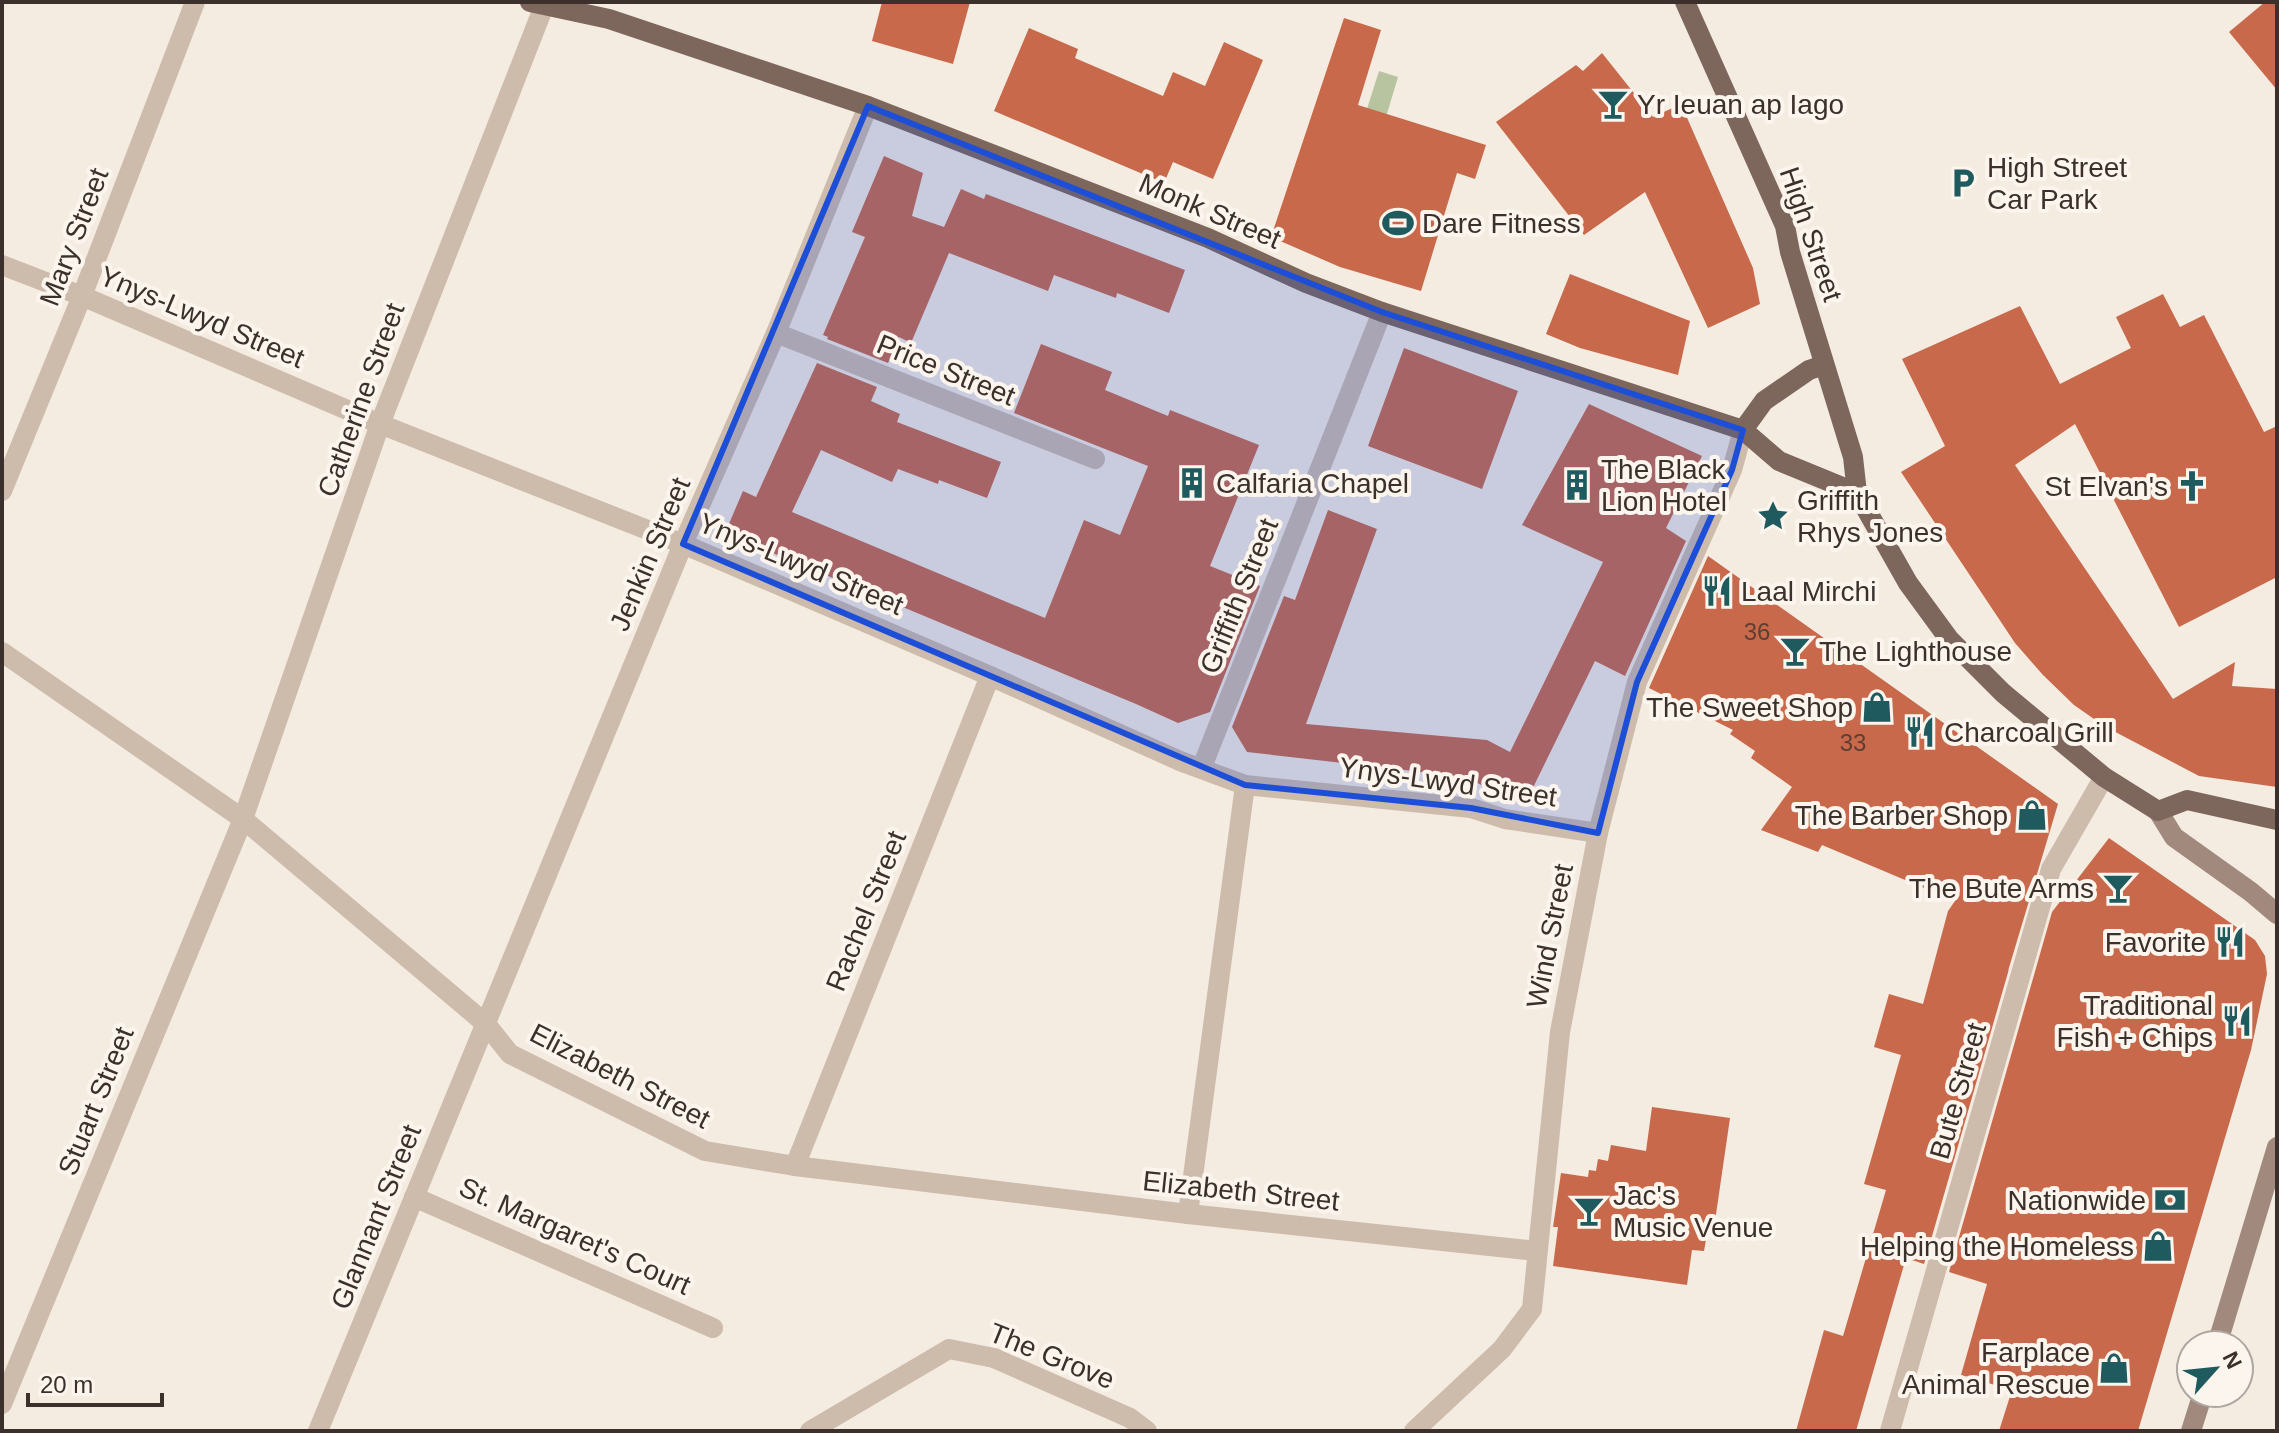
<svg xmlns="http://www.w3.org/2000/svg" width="2279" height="1433" font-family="Helvetica,sans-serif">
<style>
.green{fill:#b8c4a0}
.building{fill:#c8694b}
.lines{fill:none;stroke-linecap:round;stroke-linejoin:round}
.minor{stroke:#cdbbac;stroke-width:20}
.secondary{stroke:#a18a7d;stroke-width:20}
.primary{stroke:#7d675c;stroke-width:20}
.marked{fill:#1d4ed8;fill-opacity:0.2;stroke:#1d4ed8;stroke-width:6;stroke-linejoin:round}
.labels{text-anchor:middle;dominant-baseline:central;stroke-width:8;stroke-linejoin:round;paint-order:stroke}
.number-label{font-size:24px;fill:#5e3e33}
.poi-label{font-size:28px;fill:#3b302b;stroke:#fbf5ee;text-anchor:start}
.street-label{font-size:28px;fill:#3b302b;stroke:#fbf5ee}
</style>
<rect width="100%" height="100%" fill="#f4ebe1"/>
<path class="green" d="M1379 71 1398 77 1341 267 1320 258Z"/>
<g class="building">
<path d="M882 2H970L953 64 872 41Z"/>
<path d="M2265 2H2277V90L2229 32Z"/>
<path d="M1344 18 1381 30 1358 105 1486 145 1475 179 1457 173 1421 291 1340 267 1271 237Z"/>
<path d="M1029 28 1078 49 1075 58 1163 96 1173 72 1205 86 1224 42 1263 60 1213 179 1173 162 1164 183 994 111Z"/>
<path d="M1602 53 1653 117 1681 104 1753 268 1760 304 1708 328 1645 192 1584 235 1496 122 1576 65 1583 71Z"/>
<path d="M884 156 923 173 912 216 944 227 961 189 984 199 986 194 1185 270 1169 313 1117 293 1116 298 1054 275 1048 291 949 253 911 343 899 337 888 363 827 339 828 337 823 335 865 237 852 232Z"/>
<path d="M1570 274 1690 321 1678 375 1580 348 1546 334Z"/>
<path d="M2163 294 2180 327 2204 315 2264 432 2277 426V577L2179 627 2075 424 2015 465 2173 699 2235 662 2232 686 2277 689V787L2199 776 2104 726 2074 705 2043 675 2015 643 1901 472 1945 446 1902 359 2020 306 2060 384 2131 348 2116 317Z"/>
<path d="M1041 344 1112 372 1105 390 1168 416 1170 410 1259 445 1210 566 1260 586 1210 712 1178 723 1136 704 725 533 743 491 756 497 817 363 877 387 871 401 900 414 897 422 1001 462 987 498 939 480 938 484 898 469 892 482 821 450 792 512 1045 618 1084 520 1120 535 1148 466 1014 413Z"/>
<path d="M1404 348 1518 391 1482 489 1368 446Z"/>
<path d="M1589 404 1702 456 1666 528 1686 541 1625 676 1595 661 1524 806 1465 777 1247 752 1232 727 1284 596 1295 600 1328 510 1377 529 1306 724 1487 740 1510 752 1603 562 1522 525Z"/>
<path d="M1708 556 2058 804 2008 971 2009 969 1924 1264 1906 1258 1856 1431H1796L1824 1330 1843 1336 1886 1190 1864 1184 1901 1055 1874 1047 1889 994 1923 1004 1948 911 1955 901 1822 845 1818 852 1761 830 1792 787 1751 758 1755 751 1730 734 1733 730 1649 688Z"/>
<path d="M2109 838 2255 940 2265 956 2267 974 2251 1050 2138 1431H1999L2012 1390 1961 1375 1987 1284 1949 1272 2052 912Z"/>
<path d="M1652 1107 1730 1118 1713 1235 1707 1234 1704 1251 1692 1250 1687 1285 1553 1266 1558 1227H1553L1561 1173 1588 1177 1589 1170 1596 1171 1598 1159 1608 1161 1611 1145 1646 1151Z"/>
</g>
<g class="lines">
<g class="minor">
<path d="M2 265 82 296 380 424 683 544 990 676 1180 761 1245 785 1471 808 1505 819 1598 833"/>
<path d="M776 333 1095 459"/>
<path d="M2 491 82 296 195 2"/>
<path d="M2 652 243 819 486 1024 510 1054 705 1151 795 1166 1188 1214 1537 1251"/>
<path d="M1202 767 1382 312"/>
<path d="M795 1166 990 676"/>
<path d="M414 1197 713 1328"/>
<path d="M1188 1214 1245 785"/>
<path d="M2 1404 243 819 380 424 544 6"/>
<path d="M318 1431 683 544 776 333 868 106"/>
<path d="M810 1431 949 1349 994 1358 1130 1418 1147 1431"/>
<path d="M1414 1431 1502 1349 1532 1309 1560 1032 1598 833 1637 682 1732 470 1743 430"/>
<path d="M1890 1431 2051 869 2104 777"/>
</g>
<g class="secondary">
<path d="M2158 811 2174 837 2251 892 2277 914"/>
<path d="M2217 1345 2277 1147"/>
<path d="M2191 1431 2203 1393"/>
</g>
<g class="primary">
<path d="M530 2 609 19 868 106 1208 238 1306 283 1382 312 1743 430 1779 461 1857 493"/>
<path d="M1685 2 1785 226 1790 252 1853 457 1857 493 1908 583 1949 639 2003 693 2104 777 2158 811 2187 800 2277 820"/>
<path d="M1743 430 1764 401 1809 370 1824 365"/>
</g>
</g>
<path class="marked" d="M868 106 1382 312 1743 430 1732 470 1637 682 1598 833 1471 808 1245 785 683 544Z"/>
<defs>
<symbol id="bar-bare" viewBox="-9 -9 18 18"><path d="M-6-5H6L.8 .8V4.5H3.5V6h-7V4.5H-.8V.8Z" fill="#1f5a5e" stroke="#fbf5ee" stroke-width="2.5" paint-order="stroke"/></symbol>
<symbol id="parking-bare" viewBox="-9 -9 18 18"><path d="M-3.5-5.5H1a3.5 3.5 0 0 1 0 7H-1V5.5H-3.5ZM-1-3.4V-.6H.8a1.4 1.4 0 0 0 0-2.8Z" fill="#1f5a5e" stroke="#fbf5ee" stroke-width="2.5" paint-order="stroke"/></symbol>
<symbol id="stadium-bare" viewBox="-9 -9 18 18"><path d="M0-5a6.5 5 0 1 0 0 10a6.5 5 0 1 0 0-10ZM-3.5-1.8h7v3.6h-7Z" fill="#1f5a5e" stroke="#fbf5ee" stroke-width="2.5" paint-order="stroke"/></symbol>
<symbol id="building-bare" viewBox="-9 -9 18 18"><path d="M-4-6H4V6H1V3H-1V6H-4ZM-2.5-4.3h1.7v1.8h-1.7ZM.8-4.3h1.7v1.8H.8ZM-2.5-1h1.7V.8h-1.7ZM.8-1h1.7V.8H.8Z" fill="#1f5a5e" stroke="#fbf5ee" stroke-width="2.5" paint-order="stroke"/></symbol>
<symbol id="church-bare" viewBox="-9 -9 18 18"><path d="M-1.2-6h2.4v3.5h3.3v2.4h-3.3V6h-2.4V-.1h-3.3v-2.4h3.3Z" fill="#1f5a5e" stroke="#fbf5ee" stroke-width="2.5" paint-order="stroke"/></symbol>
<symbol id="sight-bare" viewBox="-9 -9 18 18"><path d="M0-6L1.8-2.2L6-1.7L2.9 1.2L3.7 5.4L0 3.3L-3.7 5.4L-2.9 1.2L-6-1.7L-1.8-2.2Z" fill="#1f5a5e" stroke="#fbf5ee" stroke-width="2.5" paint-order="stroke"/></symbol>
<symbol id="restaurant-bare" viewBox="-9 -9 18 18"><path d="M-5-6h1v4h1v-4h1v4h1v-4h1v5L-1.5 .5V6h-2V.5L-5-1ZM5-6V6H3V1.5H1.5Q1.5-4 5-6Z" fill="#1f5a5e" stroke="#fbf5ee" stroke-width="2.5" paint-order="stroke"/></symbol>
<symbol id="shop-bare" viewBox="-9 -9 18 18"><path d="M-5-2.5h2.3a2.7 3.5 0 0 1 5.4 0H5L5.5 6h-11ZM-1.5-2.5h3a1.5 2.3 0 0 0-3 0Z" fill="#1f5a5e" stroke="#fbf5ee" stroke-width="2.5" paint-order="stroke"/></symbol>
<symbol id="bank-bare" viewBox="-9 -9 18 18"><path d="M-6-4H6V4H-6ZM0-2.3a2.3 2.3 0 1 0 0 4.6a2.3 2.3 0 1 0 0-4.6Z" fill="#1f5a5e" stroke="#fbf5ee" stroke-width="2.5" paint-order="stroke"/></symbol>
</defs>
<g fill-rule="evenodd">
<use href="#bar-bare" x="1591" y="82" width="44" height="44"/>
<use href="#parking-bare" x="1941" y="161" width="44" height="44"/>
<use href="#stadium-bare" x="1376" y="201" width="44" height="44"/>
<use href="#building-bare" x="1170" y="461" width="44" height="44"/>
<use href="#building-bare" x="1555" y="463" width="44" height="44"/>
<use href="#church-bare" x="2170" y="464" width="44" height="44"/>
<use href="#sight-bare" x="1751" y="494" width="44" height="44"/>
<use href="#restaurant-bare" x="1695" y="569" width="44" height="44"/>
<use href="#bar-bare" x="1773" y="629" width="44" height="44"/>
<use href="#shop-bare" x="1855" y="685" width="44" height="44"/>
<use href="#restaurant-bare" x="1898" y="710" width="44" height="44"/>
<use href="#shop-bare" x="2010" y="793" width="44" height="44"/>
<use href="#bar-bare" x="2096" y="866" width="44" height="44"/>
<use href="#restaurant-bare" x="2208" y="920" width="44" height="44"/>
<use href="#restaurant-bare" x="2215" y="999" width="44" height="44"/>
<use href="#bank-bare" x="2148" y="1178" width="44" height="44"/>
<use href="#bar-bare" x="1567" y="1189" width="44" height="44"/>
<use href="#shop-bare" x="2136" y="1224" width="44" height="44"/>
<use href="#shop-bare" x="2092" y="1346" width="44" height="44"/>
</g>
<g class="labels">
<g class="number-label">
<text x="1757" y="631">36</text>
<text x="1853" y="742">33</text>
</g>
<g class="poi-label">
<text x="1637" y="104">Yr Ieuan ap Iago</text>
<text x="1987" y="167">High Street<tspan x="1987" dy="32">Car Park</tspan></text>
<text x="1422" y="223">Dare Fitness</text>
<text x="1601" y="469">The Black<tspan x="1601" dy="32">Lion Hotel</tspan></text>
<text x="1216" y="483">Calfaria Chapel</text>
<text x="2168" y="486" text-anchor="end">St Elvan's</text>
<text x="1797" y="500">Griffith<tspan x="1797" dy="32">Rhys Jones</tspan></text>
<text x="1741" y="591">Laal Mirchi</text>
<text x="1819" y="651">The Lighthouse</text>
<text x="1853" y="707" text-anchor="end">The Sweet Shop</text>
<text x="1944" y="732">Charcoal Grill</text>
<text x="2008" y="815" text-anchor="end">The Barber Shop</text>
<text x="2094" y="888" text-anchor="end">The Bute Arms</text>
<text x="2206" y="942" text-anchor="end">Favorite</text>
<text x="2213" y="1005" text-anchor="end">Traditional<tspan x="2213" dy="32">Fish + Chips</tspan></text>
<text x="1613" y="1195">Jac's<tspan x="1613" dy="32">Music Venue</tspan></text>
<text x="2146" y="1200" text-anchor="end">Nationwide</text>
<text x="2134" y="1246" text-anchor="end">Helping the Homeless</text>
<text x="2090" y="1352" text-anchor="end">Farplace<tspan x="2090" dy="32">Animal Rescue</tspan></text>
</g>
<g class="street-label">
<text transform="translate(1210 211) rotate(23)">Monk Street</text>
<text transform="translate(1811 234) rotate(71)">High Street</text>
<text transform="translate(74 237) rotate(-69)">Mary Street</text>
<text transform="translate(202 317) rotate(23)">Ynys-Lwyd Street</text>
<text transform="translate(946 370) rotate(22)">Price Street</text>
<text transform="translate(361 400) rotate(-70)">Catherine Street</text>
<text transform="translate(650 554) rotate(-67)">Jenkin Street</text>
<text transform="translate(801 564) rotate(23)">Ynys-Lwyd Street</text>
<text transform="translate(1239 596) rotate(-68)">Griffith Street</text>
<text transform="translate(1448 782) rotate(8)">Ynys-Lwyd Street</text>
<text transform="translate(866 911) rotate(-68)">Rachel Street</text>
<text transform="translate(1550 936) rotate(-79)">Wind Street</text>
<text transform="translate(620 1076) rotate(27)">Elizabeth Street</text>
<text transform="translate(1958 1091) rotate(-74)">Bute Street</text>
<text transform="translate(96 1101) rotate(-68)">Stuart Street</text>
<text transform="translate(1241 1191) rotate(6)">Elizabeth Street</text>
<text transform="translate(376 1217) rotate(-68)">Glannant Street</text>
<text transform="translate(575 1236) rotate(24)">St. Margaret's Court</text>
<text transform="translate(1052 1356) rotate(22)">The Grove</text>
</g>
</g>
<rect width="2279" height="1433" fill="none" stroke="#3b302b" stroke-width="8"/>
<g transform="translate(2215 1369) rotate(63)"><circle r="38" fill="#fbf5ee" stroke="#aea6a0" stroke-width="2"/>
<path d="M0-6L14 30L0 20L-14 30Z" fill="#1f5a5e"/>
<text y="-12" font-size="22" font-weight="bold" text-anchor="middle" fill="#3b302b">N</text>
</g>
<path d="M28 1393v12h134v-12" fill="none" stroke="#3b302b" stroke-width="4"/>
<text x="40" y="1393" font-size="24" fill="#3b302b" stroke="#fbf5ee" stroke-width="6" paint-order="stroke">20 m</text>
</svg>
